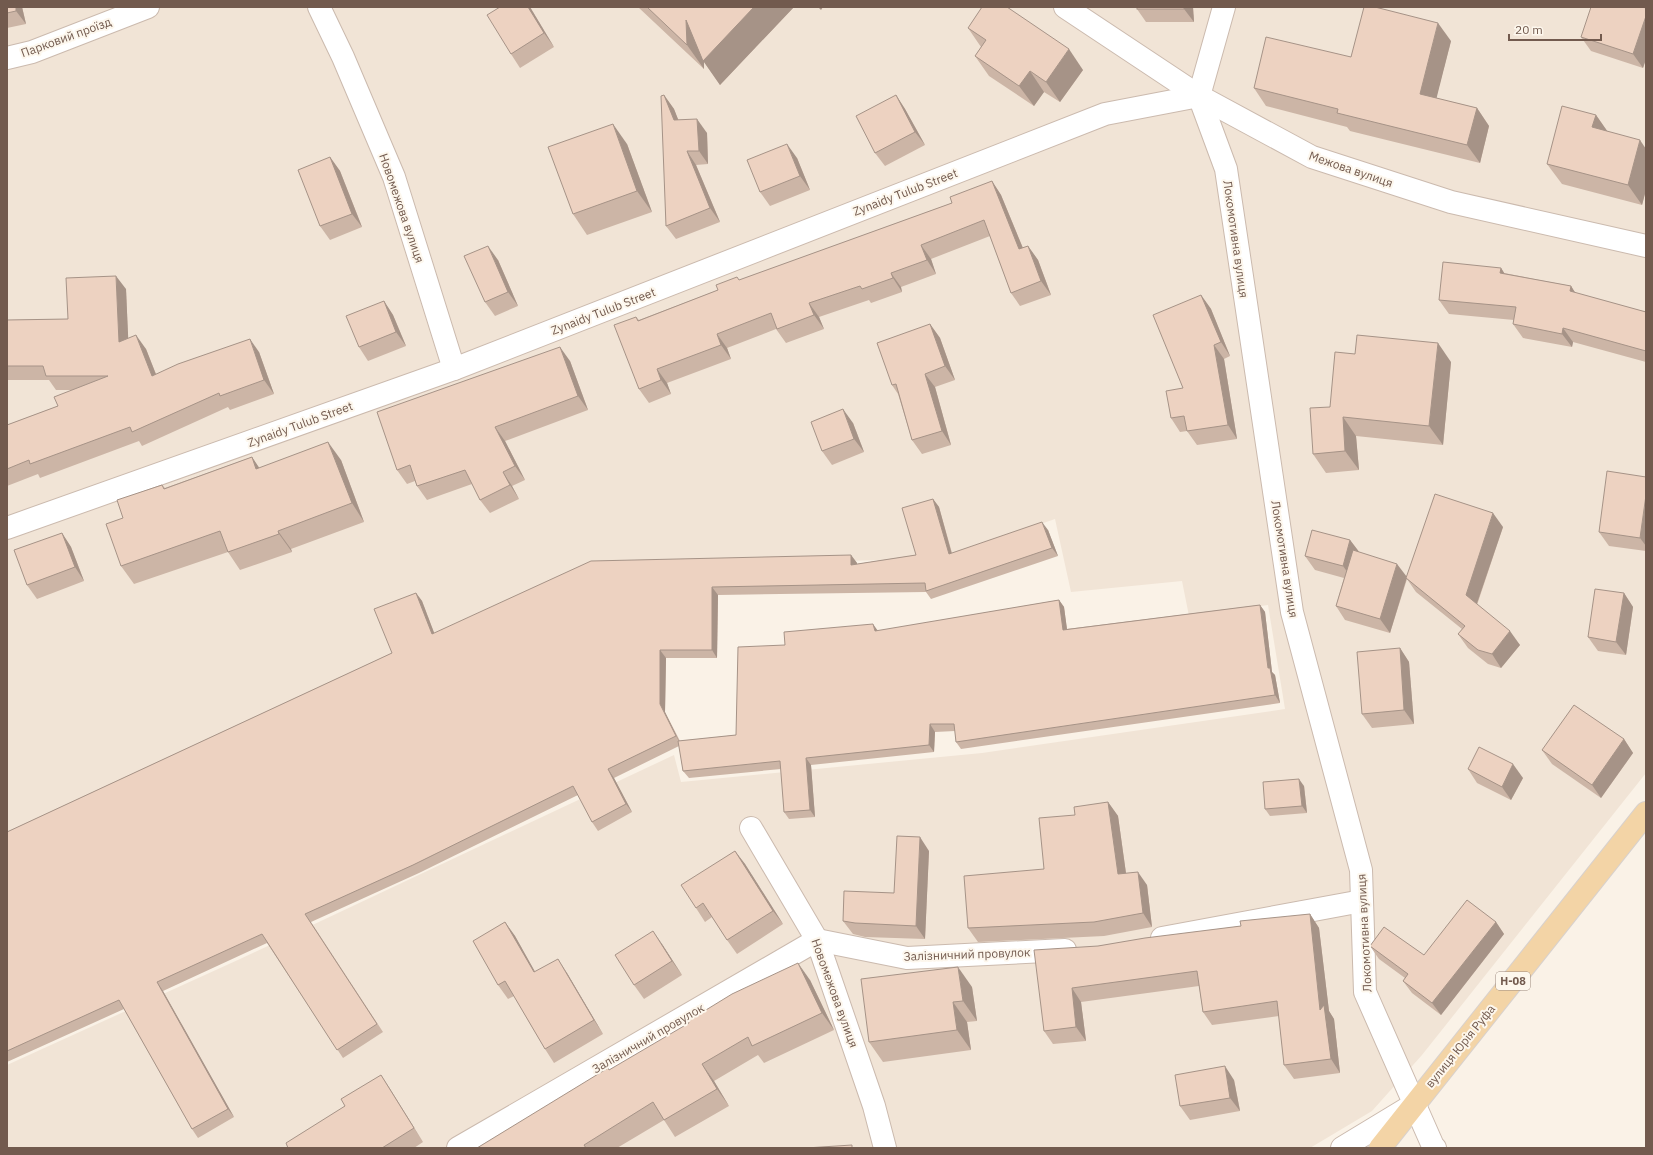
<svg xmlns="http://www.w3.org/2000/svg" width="1653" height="1155" font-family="'IBM Plex Sans',sans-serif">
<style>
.residential{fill:#f1e4d6}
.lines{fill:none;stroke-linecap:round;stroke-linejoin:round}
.minor-casing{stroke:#cbbaae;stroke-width:24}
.major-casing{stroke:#d8d1cd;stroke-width:24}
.minor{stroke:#fff;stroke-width:22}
.major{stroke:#f3d4a6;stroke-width:22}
.wall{fill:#ccb5a6}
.shaded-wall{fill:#a69387}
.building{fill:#edd2c1;stroke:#a69387}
.labels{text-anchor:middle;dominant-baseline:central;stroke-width:4;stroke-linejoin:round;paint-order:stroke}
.shield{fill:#fdf7ed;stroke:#9c897e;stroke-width:1}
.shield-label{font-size:11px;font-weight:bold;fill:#725a4e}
.street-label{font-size:12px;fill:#725a4e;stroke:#fdf7ed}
</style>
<rect width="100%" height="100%" fill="#faf2e7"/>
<path class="residential" d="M7 7H1646V773L1422 1055 1372 1111 1310 1148H7V1065L240 959 674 755 681 782 982 753 1285 709 1268 605 1189 616 1182 581 1071 592 1055 519 939 559 597 566 7 836Z"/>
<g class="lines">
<defs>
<g id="minor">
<path d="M319 7 343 57 394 177 454 369"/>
<path d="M1065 7 1199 96 1312 157 1451 202 1646 246"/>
<path d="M1224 7 1199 96 1226 169 1292 612 1361 870 1365 992 1433 1146 1435 1148"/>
<path d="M7 58 32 52 148 7"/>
<path d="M7 528 454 369 1105 114 1199 96"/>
<path d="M751 828 817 940 874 1106 885 1148"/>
<path d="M1162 938 1362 901"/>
<path d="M458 1148 817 940 907 958 1065 950"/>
<path d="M1342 1148 1413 1105"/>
</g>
<path id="major" d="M1380 1148 1646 813"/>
</defs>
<use href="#minor" class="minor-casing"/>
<use href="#major" class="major-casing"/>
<use href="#minor" class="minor"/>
<use href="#major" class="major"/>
</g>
<g class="wall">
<path d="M7 7H22L26 24 7 28Z"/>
<path d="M530 7 554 47 520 68 511 54Z"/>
<path d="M638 7H794L720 85 704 62V69Z"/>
<path d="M1137 7H1193L1194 22H1146L1137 9Z"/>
<path d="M1646 8V59L1643 68 1591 51 1581 37Z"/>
<path d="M968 28 1083 70 1060 102 1044 92 1034 106 989 76 975 56 981 47Z"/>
<path d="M1451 41 1436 98 1477 108 1489 126 1480 163 1350 131 1347 127 1266 106 1254 88 1351 57Z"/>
<path d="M664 95 674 109 678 120 707 133 708 164 696 165 720 222 676 239 666 226Z"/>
<path d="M896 95 905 109 925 145 885 166 875 153Z"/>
<path d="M1596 115 1607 131 1646 149V190L1642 205 1562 184 1547 164Z"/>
<path d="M627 144 652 212 587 235 573 214Z"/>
<path d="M330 157 340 171 362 227 330 240 320 226Z"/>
<path d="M797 158 810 190 770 206 760 192Z"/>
<path d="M992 181 1001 195 1023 248 1028 246 1038 260 1051 295 1020 306 1011 293 990 236 931 259 936 274 901 287 902 292 871 303 869 300 819 317 824 329 786 343 776 329 727 348 731 359 667 383 671 394 649 403 639 389 636 317 639 320 718 290 740 280 952 203Z"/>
<path d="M498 260 518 306 495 316 485 302Z"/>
<path d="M1501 268 1504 273 1571 286 1575 293 1646 312V362L1573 342 1572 347 1523 338 1513 324 1514 320 1449 314 1439 300Z"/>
<path d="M126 289 128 338 146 349 156 374 259 352 274 394 230 410 228 407 142 446 139 441 40 478 38 474 7 486V425L58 406 73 390H56L49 380H7V320L68 319Z"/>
<path d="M1201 295 1211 309 1230 356 1224 359 1237 439 1197 445 1187 431 1180 432 1171 418 1183 388Z"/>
<path d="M384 301 393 315 406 346 368 361 359 347Z"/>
<path d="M930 324 940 338 955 380 935 387 951 445 922 454 912 440 898 394 892 385Z"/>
<path d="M1355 354 1451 362 1443 445 1356 436 1359 470 1326 473 1313 454 1330 407Z"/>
<path d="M570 361 588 410 505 441 525 480 512 486 519 499 490 513 480 500 472 484 427 500 417 486 415 481 407 484 397 470Z"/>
<path d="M853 423 864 452 832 465 822 451Z"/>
<path d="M252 457 259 468 341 460 364 522 291 549 292 552 240 570 228 552 134 584 121 566 162 485 165 488Z"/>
<path d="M1646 477V551L1609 546 1599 532Z"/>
<path d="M933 499 939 507 952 553 1048 530 1058 556 931 599 926 592 718 595 717 658H666L665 712 680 741 736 735 785 645 877 631 1059 600 1064 607 1067 629 1260 605 1265 612 1272 672 1275 675 1280 703 961 749 956 742 955 731 935 732 934 752 811 765 815 817 789 819 784 812 781 769 689 778 683 771 679 746 614 778 632 812 598 831 592 822 578 795 419 873 311 922 383 1032 343 1058 267 943 163 991 234 1117 198 1138 192 1129 124 1009 7 1062V832L392 653 416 593 422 601 434 633 851 555 857 563V564L916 555Z"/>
<path d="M1503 527 1477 605 1520 645 1501 668 1488 664 1468 648 1458 634 1462 629 1416 592 1407 579 1390 633 1345 620 1336 606 1344 578 1315 570 1305 556 1350 540 1359 552 1406 577Z"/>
<path d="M62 533 71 547 84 581 37 599 27 585Z"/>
<path d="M1624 593 1633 607 1626 655 1598 651 1588 637Z"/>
<path d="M1400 648 1409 662 1414 724 1372 728 1362 714Z"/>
<path d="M1624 739 1633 753 1601 798 1552 764 1542 750Z"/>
<path d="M1468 769 1523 778 1511 800 1477 783Z"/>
<path d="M1304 786 1307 813 1270 816 1265 809Z"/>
<path d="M1108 802 1118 816 1126 873 1147 885 1152 927 1104 936 978 942 968 928 1044 869 1075 815Z"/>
<path d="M735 851 745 864 783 924 737 954 727 940 712 917 705 922 696 908Z"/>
<path d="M929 851 925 939 865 937 853 934 843 921 894 893Z"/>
<path d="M1310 914 1319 928 1329 1011 1334 1019 1340 1073 1294 1079 1284 1065 1279 1016 1212 1025 1203 1012 1199 986 1081 1002 1086 1041 1053 1044 1044 1031 1098 946 1241 926Z"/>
<path d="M505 922 515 936 535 972 567 973 603 1034 554 1063 545 1049 514 996 508 999 498 985Z"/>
<path d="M1496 922 1504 934 1441 1015 1412 993 1403 981 1405 978 1379 959 1370 946 1424 955Z"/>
<path d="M662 944 682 975 644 999 634 985Z"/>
<path d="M810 980 834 1030 764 1063 758 1055 714 1081 729 1106 675 1137 664 1120 617 1148H477L609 1070Z"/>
<path d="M972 987 977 1021 967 1022 971 1050 883 1062 869 1042Z"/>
<path d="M381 1075 390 1089 423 1142 414 1148H288L345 1106Z"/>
<path d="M1234 1080 1240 1111 1190 1120 1180 1106Z"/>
</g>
<g class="shaded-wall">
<path d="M16 7H22L26 24 16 11Z"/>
<path d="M528 7H530L554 47 544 33Z"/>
<path d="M754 7H794L720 85 704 62V69L687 45 686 20Z"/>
<path d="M818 7H823L821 10Z"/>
<path d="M1184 7H1193L1194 22 1184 9Z"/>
<path d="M1646 16V59L1643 68 1633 54Z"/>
<path d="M1438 23 1451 41 1433 112 1420 94Z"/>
<path d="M1069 49 1083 70 1060 102 1046 82Z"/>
<path d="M1030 71 1044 92 1034 106 1019 86Z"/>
<path d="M664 95 674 109 684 134 674 120Z"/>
<path d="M896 95 905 109 925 145 915 132Z"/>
<path d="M1477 108 1489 126 1480 163 1467 145Z"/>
<path d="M1596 115 1610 135 1592 127Z"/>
<path d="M697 119 707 133 708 164 699 151Z"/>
<path d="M613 124 627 144 652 212 637 191Z"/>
<path d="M1640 140 1646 149V190L1642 205 1628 185Z"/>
<path d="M787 144 797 158 810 190 800 176Z"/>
<path d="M687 151 696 165 720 222 710 208Z"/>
<path d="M330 157 340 171 362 227 352 214Z"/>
<path d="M992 181 1001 195 1029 263 1019 249Z"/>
<path d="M921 245 931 259 936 274 927 260Z"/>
<path d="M488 246 498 260 518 306 508 292Z"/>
<path d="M1028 246 1038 260 1051 295 1041 281Z"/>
<path d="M1501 268 1510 282 1500 273Z"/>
<path d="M891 273 901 287 902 292 893 278Z"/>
<path d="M116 276 126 289 129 356 119 342Z"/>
<path d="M1571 286 1580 300 1570 291Z"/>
<path d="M1201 295 1211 309 1230 356 1221 342Z"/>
<path d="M384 301 393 315 406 346 396 332Z"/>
<path d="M809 303 819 317 824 329 814 315Z"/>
<path d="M930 324 940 338 955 380 945 366Z"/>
<path d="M1563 328 1573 342 1572 347 1562 334Z"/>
<path d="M717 334 727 348 731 359 721 345Z"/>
<path d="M136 335 146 349 162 390 152 376Z"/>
<path d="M250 339 259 352 274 394 264 380Z"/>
<path d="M1438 343 1451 362 1443 445 1429 426Z"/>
<path d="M1214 345 1224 359 1237 439 1228 425Z"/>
<path d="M560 347 570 361 588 410 578 396Z"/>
<path d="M657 369 667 383 671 394 661 380Z"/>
<path d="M925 374 935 387 951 445 942 431Z"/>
<path d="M843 409 853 423 864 452 854 439Z"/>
<path d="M1343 417 1356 436 1359 470 1345 451Z"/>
<path d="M495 427 505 441 525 480 515 466Z"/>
<path d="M328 442 341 460 364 522 352 503Z"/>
<path d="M252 457 264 475 256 469Z"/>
<path d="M503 472 512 486 519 499 510 485Z"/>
<path d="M1646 495V546L1640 538Z"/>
<path d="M933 499 939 507 954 562 949 554Z"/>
<path d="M1493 513 1503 527 1475 609 1466 595Z"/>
<path d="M1042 522 1048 530 1058 556 1052 548Z"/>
<path d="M278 531 291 549 292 552 279 534Z"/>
<path d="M62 533 71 547 84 581 75 567Z"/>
<path d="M1350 540 1360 553 1353 580 1343 566Z"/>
<path d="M851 555 857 563V573L851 565Z"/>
<path d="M1397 564 1407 577 1390 633 1380 619Z"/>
<path d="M712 587 718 595 717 658 712 650Z"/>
<path d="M416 593 422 601 438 643 432 634Z"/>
<path d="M1624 593 1633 607 1626 655 1616 642Z"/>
<path d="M1059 600 1064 607 1068 637 1063 630Z"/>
<path d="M1260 605 1265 612 1272 672 1275 675 1280 703 1275 695 1268 668Z"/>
<path d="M873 624 878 631H875Z"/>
<path d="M1510 631 1520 645 1501 668 1492 654Z"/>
<path d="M1400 648 1409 662 1414 724 1404 710Z"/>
<path d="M660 650 666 658 665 712 681 745 676 736 660 704Z"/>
<path d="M930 724 935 732 934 752 929 745Z"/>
<path d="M1624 739 1633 753 1601 798 1592 785Z"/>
<path d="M806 758 811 765 815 817 810 810Z"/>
<path d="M1513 764 1523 778 1511 800 1502 787Z"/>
<path d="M608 769 614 778 632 812 626 804Z"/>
<path d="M1299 779 1304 786 1307 813 1302 806Z"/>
<path d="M1108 802 1118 816 1128 888 1118 874Z"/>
<path d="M920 837 929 851 925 939 916 926Z"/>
<path d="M735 851 745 864 783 924 773 911Z"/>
<path d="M1138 872 1147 885 1152 927 1143 913Z"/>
<path d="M1310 914 1319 928 1329 1011 1334 1019 1340 1073 1331 1059 1320 1010Z"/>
<path d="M505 922 515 936 543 986 534 972Z"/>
<path d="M1496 922 1504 934 1441 1015 1432 1003Z"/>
<path d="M653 931 662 944 682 975 672 961Z"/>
<path d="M558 959 567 973 603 1034 594 1020Z"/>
<path d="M798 963 810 980 834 1030 822 1013Z"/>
<path d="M958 967 972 987 977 1021 963 1001Z"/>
<path d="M157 982 163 991 234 1117 228 1109Z"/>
<path d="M1072 988 1081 1002 1086 1041 1076 1027Z"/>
<path d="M953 1002 967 1022 971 1050 957 1030Z"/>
<path d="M702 1064 714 1081 729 1106 717 1089Z"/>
<path d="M1225 1066 1234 1080 1240 1111 1230 1098Z"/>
<path d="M381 1075 390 1089 423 1142 414 1128Z"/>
</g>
<g class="building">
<path d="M7 7H16V11L7 13Z"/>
<path d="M500 7H528L544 33 511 54 487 15Z"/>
<path d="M647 7H754L703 61 686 20 687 45Z"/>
<path d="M982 7H1007L1069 49 1046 82 1030 71 1019 86 975 56 986 40 968 28Z"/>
<rect x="1137" y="7" width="47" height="2"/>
<path d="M1364 7H1375L1438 23 1420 94 1477 108 1467 145 1337 113 1338 109 1254 88 1266 37 1351 57Z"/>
<path d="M1591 7H1642L1646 8V16L1633 54 1581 37Z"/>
<path d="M664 95 674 120 697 119 699 151H687L710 208 666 226 661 96Z"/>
<path d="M896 95 915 132 875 153 856 116Z"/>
<path d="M1562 106 1596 115 1592 127 1640 140 1628 185 1547 164Z"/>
<path d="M613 124 637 191 573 214 548 147Z"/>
<path d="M787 144 800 176 760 192 747 160Z"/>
<path d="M330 157 352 214 320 226 298 170Z"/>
<path d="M992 181 1019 249 1028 246 1041 281 1011 293 984 220 921 245 927 260 891 273 893 278 862 289 860 286 809 303 814 315 777 329 771 313 717 334 721 345 657 369 661 380 639 389 614 325 636 317 638 321 718 290 716 285 737 277 739 280 952 203 950 197Z"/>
<path d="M488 246 508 292 485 302 464 256Z"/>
<path d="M1443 262 1501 268 1500 273 1571 286 1570 291 1646 312V351L1563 328 1562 334 1513 324 1516 307 1439 300Z"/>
<path d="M116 276 119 342 136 335 152 376 178 364 250 339 264 380 220 396 219 393 132 432 130 427 30 464 29 460 7 469V425L58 406 54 397 108 376H46L43 366H7V320L68 319 66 278Z"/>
<path d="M1201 295 1221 342 1214 345 1228 425 1187 431 1184 416 1171 418 1166 391 1183 388 1153 315Z"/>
<path d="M384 301 396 332 359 347 346 316Z"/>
<path d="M930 324 945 366 925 374 942 431 912 440 896 384 892 385 877 343Z"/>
<path d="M1357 335 1438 343 1429 426 1343 417 1345 451 1313 454 1310 408 1330 407 1335 352 1355 354Z"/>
<path d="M560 347 578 396 495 427 515 466 503 472 510 485 480 500 465 470 417 486 410 465 397 470 377 412Z"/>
<path d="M843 409 854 439 822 451 811 422Z"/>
<path d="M328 442 352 503 278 531 279 534 228 552 220 531 121 566 106 524 123 518 117 500 162 485 164 489 252 457 256 469Z"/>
<path d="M1607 471 1646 477V495L1640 538 1599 532Z"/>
<path d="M1435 494 1493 513 1466 595 1510 631 1492 654 1478 650 1458 634 1465 626 1406 578Z"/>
<path d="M933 499 949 554 1042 522 1052 548 926 591 925 583 712 587V650H660V704L676 736 608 769 626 804 592 822 573 786 413 865 305 914 377 1024 337 1050 262 934 157 982 228 1109 192 1129 119 1000 7 1051V832L392 653 374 609 416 593 432 634 591 561 851 555V565L916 555 902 508Z"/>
<path d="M1312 530 1350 540 1343 566 1305 556Z"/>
<path d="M62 533 75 567 27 585 14 550Z"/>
<path d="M1353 550 1397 564 1380 619 1336 606Z"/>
<path d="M1595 589 1624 593 1616 642 1588 637Z"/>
<path d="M1059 600 1063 630 1260 605 1268 668H1270L1275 695 956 742 954 724H930L929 745 806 758 810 810 784 812 780 761 683 771 678 741 736 735 738 647 785 645 784 632 873 624 875 631Z"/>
<path d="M1400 648 1404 710 1362 714 1357 652Z"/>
<path d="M1574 705 1624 739 1592 785 1542 750Z"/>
<path d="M1479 747 1513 764 1502 787 1468 769Z"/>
<path d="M1299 779 1302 806 1265 809 1263 782Z"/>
<path d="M1108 802 1118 874 1138 872 1143 913 1094 922 968 928 964 876 1044 869 1039 818 1075 815 1074 807Z"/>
<path d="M897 836 920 837 916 926 855 923 843 921 844 891 894 893Z"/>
<path d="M735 851 773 911 727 940 703 903 696 908 681 885Z"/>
<path d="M1467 900 1496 922 1432 1003 1403 981 1408 974 1370 946 1384 927 1424 955Z"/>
<path d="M1310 914 1320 1010 1324 1005 1331 1059 1284 1065 1277 1001 1203 1012 1197 971 1072 988 1076 1027 1044 1031 1034 950 1098 946 1145 938 1241 926 1240 921Z"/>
<path d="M505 922 534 972 558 959 594 1020 545 1049 505 981 498 985 473 941Z"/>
<path d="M653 931 672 961 634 985 615 955Z"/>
<path d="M798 963 822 1013 752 1046 748 1037 702 1064 717 1089 664 1120 653 1102 584 1145 586 1148H477L608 1068 609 1070 689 1023 688 1021 732 994Z"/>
<path d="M958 967 963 1001 953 1002 957 1030 869 1042 861 979Z"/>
<path d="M1225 1066 1230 1098 1180 1106 1175 1075Z"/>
<path d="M381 1075 414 1128 382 1148H288L286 1143 345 1106 341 1099Z"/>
<path d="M852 1145V1148H806Z"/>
</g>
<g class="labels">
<rect class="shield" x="1496" y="972" width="34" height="18" rx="3"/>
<g class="shield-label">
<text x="1513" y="981">Н-08</text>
</g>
<g class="street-label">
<text transform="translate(66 37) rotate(-20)">Парковий проїзд</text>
<text transform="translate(1351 169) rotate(19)">Межова вулиця</text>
<text transform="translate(905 192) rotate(-21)">Zynaidy Tulub Street</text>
<text transform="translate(402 208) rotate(71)">Новомежова вулиця</text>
<text transform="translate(1236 239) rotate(82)">Локомотивна вулиця</text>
<text transform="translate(603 311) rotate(-21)">Zynaidy Tulub Street</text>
<text transform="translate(300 424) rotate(-20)">Zynaidy Tulub Street</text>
<text transform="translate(1285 559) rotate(81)">Локомотивна вулиця</text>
<text transform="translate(1364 933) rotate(-93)">Локомотивна вулиця</text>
<text transform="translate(967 954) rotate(-2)">Залізничний провулок</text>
<text transform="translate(835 993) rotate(70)">Новомежова вулиця</text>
<text transform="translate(648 1038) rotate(-30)">Залізничний провулок</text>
<text transform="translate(1460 1046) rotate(-51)">вулиця Юрія Руфа</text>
</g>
</g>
<rect width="1653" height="1155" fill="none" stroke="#725a4e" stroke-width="16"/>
<path d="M1509 34v6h92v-6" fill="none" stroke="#725a4e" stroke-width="2"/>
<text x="1515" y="34" font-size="12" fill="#725a4e" stroke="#fdf7ed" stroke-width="3" paint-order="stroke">20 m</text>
</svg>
